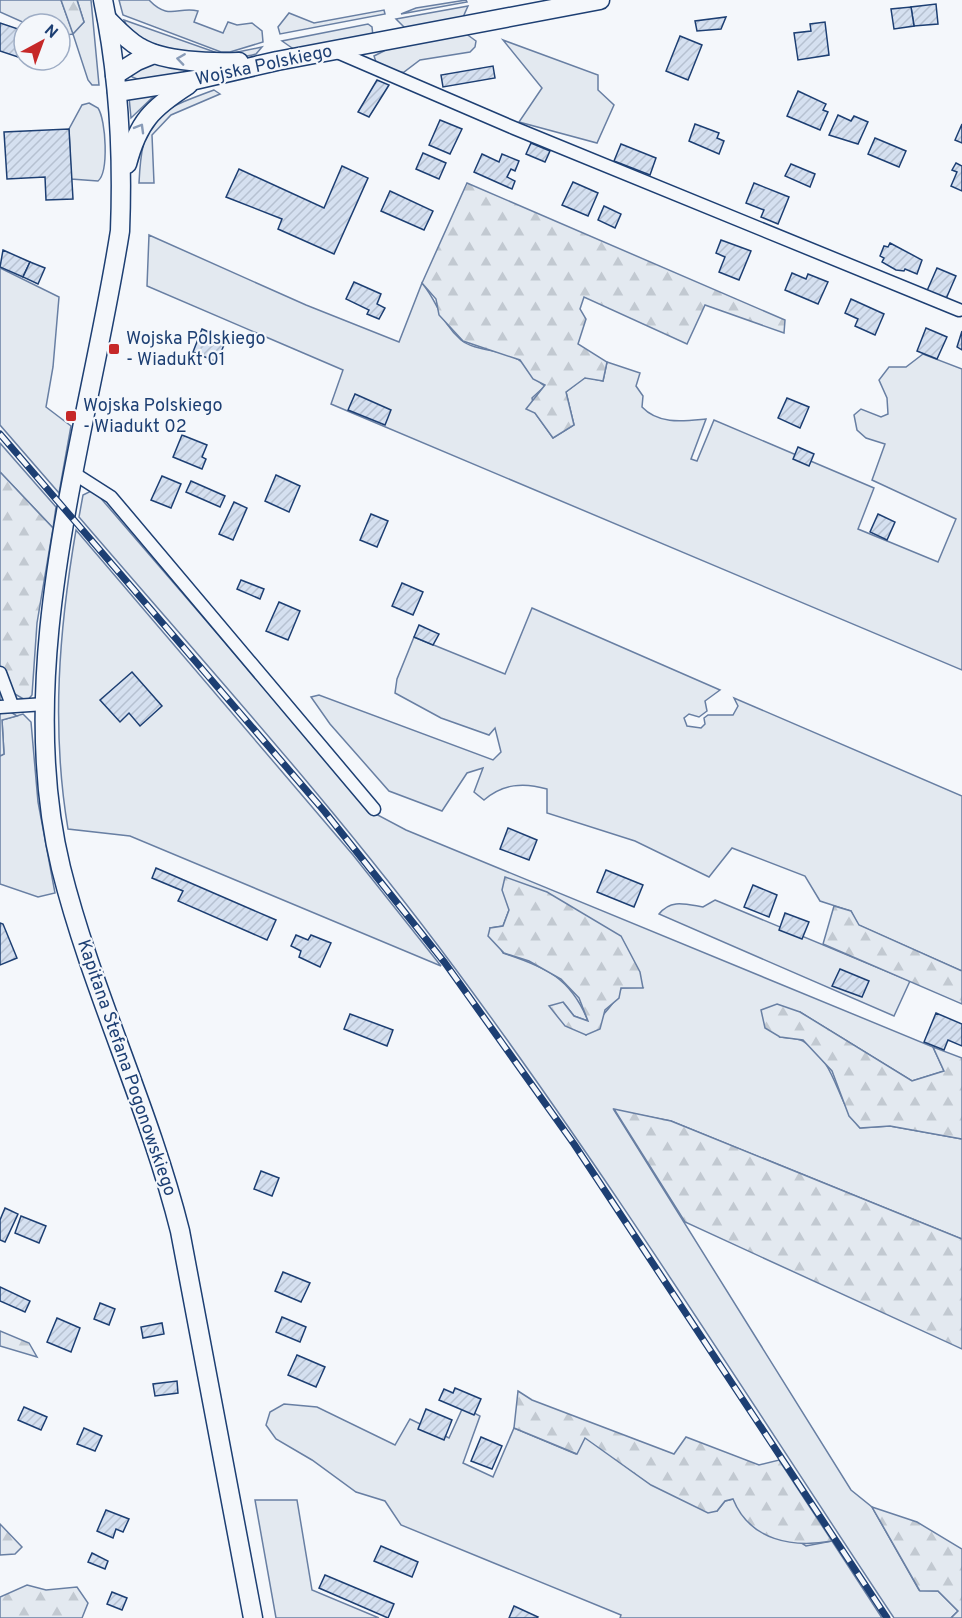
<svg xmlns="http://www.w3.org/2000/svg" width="962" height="1618" font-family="Overpass,sans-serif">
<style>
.green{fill:#e3e9f0;stroke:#687fa3;stroke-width:1.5;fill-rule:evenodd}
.forest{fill:url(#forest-firs);stroke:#687fa3;stroke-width:1.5}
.building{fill:url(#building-hatch);stroke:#1d3f73;stroke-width:1.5}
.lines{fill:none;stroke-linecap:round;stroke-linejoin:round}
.street-casing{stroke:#1d3f73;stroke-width:15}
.secondary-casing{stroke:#1d3f73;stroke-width:21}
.street{stroke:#f4f7fb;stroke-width:12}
.secondary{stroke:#f4f7fb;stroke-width:18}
.rail-casing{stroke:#1d3f73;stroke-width:7}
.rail{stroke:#f4f7fb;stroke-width:4.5;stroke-dasharray:14;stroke-linecap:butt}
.oneway{stroke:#889bb7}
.poi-dot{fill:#c62828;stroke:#f4f7fb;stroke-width:2}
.labels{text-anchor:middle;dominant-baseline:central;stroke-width:4.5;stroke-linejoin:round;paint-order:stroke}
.street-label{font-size:18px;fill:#1d3f73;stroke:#f4f7fb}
.poi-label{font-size:18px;fill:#1d3f73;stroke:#f4f7fb;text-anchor:start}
</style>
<defs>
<pattern id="forest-firs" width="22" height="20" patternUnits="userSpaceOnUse" patternTransform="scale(1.5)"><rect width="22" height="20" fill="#e3e9f0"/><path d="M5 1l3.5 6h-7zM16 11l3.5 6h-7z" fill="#c2c9d1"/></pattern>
<pattern id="building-hatch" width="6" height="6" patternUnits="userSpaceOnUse" patternTransform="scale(1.5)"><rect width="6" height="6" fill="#d5e0f0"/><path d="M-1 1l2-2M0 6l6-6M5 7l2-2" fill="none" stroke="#b6c1d1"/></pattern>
</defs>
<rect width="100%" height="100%" fill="#f4f7fb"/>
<g class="green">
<path d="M0 0H61L73 33 84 22 77 0H91L99 85H92L88 80 73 34 60 36V24H27L0 12Z"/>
<path d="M119 0H149C169 21 178 6 198 11L194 22 223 33 228 22 237 25 252 23 262 31 263 42 230 52H221L123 15Z"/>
<path d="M466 0 467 2 401 14 416 8Z"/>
<path d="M468 6 463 17 406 29 396 19Z"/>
<path d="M384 10 385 14 280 34 278 27 289 13 314 23Z"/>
<path d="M124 20 223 55 262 47 256 54C236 61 176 53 154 47 142 44 129 32 124 20Z"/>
<path d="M368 24 372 27 373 36 295 50 282 41Z"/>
<path d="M465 33 476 41 475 47 470 52 420 60 404 72 397 73 376 62 374 56 384 51V49Z"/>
<path d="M503 40 598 75V90L614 105 597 143 519 122 542 88Z"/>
<path d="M155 63 206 70 145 82 132 77 129 72Z"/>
<path d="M214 90 220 94 171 115 152 135 154 183H139C142 117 154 112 214 90Z"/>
<path d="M155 95 131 118 129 97Z"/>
<path d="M89 103 98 108C106 120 109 172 98 181L71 179 69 129 82 105Z"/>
<path d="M149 235 306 305 399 342 422 283C438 302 441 323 461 340 476 352 503 349 519 360 529 366 530 377 545 386L532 398 535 413 553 438 574 425 566 392 585 377 603 381 607 362 640 373 636 386 643 396 642 407C659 425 684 421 706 419L691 459 697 461 714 420 874 488 858 529 938 562 956 519 872 480 885 444 866 438 857 430 854 415 861 409 881 417 888 414 887 398 879 380 889 367H906L923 354 962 369V670L331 404 343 370 147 286Z"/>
<path d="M0 268 59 297 53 367 46 407 71 426 59 493 0 425Z"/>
<path d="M0 443 56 507 53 528 0 472Z"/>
<path d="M91 491 98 495 370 811 406 830 933 1047 944 1071 912 1081 800 1012 780 1037C787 1038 798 1038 803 1041 837 1062 836 1102 860 1128L890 1126 962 1139V1239L671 1121 614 1110 851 1490 872 1507 919 1590 938 1591 958 1611 951 1618H894C749 1400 610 1177 454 967 338 810 206 665 79 517L83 495ZM509 910 642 987 621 988C617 1003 596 1021 586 1035L563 1002 574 1016 588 1021C571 978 546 967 503 953L490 928 503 926Z"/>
<path d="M76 530 353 855 441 966 130 836 68 829C51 728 59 630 76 530Z"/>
<path d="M532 608 720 690 705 701 707 711 699 717 689 714 684 718 687 726 701 728 705 724 704 718 708 715H733L738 706 734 698 962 796V971L858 925 851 911 820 901 805 876 732 848 709 877 635 841 547 813V789C523 782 503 784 484 800L474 792 483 768 467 773 442 811 389 791 330 724 311 697 319 695 493 760 501 752 495 728 489 735 441 718 395 693 397 679 414 637 505 674Z"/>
<path d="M23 714 31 722 38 802 55 893 38 897 0 884V756L4 754 2 720Z"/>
<path d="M715 900 910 981 894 1016 659 914C671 899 685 904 703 907Z"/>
<path d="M284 1404 317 1407 395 1445 410 1419 449 1438 463 1407 480 1416 463 1463 493 1477 514 1428 576 1454 585 1437 651 1484 717 1511 725 1501 733 1499 806 1546 832 1541 882 1618H620L621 1615 401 1525 385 1501 356 1492 312 1460 276 1439 266 1425 270 1412Z"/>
<path d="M255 1500H297L312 1590 379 1618H276Z"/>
</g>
<g class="forest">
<path d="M61 0H77L84 22 73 34Z"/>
<path d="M467 183 785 320 784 333 705 305 687 344 584 297 580 309 586 319 578 344 607 362 603 381 585 378 566 392 574 425 553 438 535 413 526 409 545 385 533 379 520 360 463 341 439 315 436 299 422 283Z"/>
<path d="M0 472 53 528 37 623 32 695 27 701 15 694 3 696 9 711 17 716 2 720 4 754 0 756Z"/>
<path d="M505 877 547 892 621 936 640 972 643 988H621L619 998 605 1010 600 1029 586 1035 565 1026 549 1006 563 1002 574 1016 588 1021 579 998 561 979 529 961 504 953 488 936 490 928 503 926 509 910 502 890Z"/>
<path d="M834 906 851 911 859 925 962 971V1004L823 944Z"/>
<path d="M777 1004 800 1012 912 1081 944 1071 933 1047 962 1058V1139L890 1126 860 1128 849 1116 832 1071 803 1040 780 1037 765 1028 761 1010Z"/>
<path d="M614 1109 671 1121 962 1239V1349L685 1222Z"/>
<path d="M0 1331 29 1343 37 1357 0 1346Z"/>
<path d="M518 1391 532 1400 674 1454 686 1437 759 1465 779 1460 832 1541C793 1548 750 1541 733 1499L725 1501 717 1511 708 1513 651 1485 585 1438 577 1454 514 1428Z"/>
<path d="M872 1507 917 1522 962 1549V1618H951L958 1611 938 1591H920Z"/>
<path d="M0 1524 22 1547 15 1554 0 1555Z"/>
<path d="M27 1585 46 1590 77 1587 88 1603 82 1618H0V1597Z"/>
</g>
<g class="building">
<path d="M936 4 938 24 914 26 911 7Z"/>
<path d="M911 7 914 26 894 29 891 9Z"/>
<path d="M726 17 721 29 697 31 695 21Z"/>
<path d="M825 22 829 55 798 60 794 33 811 31 810 24Z"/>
<path d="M0 23 24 31V59L0 51Z"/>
<path d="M680 36 702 45 688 80 666 71Z"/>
<path d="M28 60H48L46 66Z"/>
<path d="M493 66 495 78 443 87 441 75Z"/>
<path d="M377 80 389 85 369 117 358 112Z"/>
<path d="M798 91 826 104 823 110 828 112 820 130 787 116Z"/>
<path d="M838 115 851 121 854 116 868 122 858 144 829 135Z"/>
<path d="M440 120 462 129 450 154 429 145Z"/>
<path d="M695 124 719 133 717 138 724 141 719 154 689 141Z"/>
<path d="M962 124V143L955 140Z"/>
<path d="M69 129 73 199 46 200 45 177 7 179 4 132Z"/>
<path d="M875 138 906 151 899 167 868 154Z"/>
<path d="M531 143 550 151 545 162 526 154Z"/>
<path d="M621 144 656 158 650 175 614 161Z"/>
<path d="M423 153 446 163 439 179 416 169Z"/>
<path d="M482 154 499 162 502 154 519 161 515 171 511 169 507 177 515 181 512 189 474 172Z"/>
<path d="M956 163 962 166V191L951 186 957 172 952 170Z"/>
<path d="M791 164 815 174 810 187 785 176Z"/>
<path d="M342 166 368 178 334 254 278 229 282 219 226 197 239 169 324 208Z"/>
<path d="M573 182 598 193 588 216 562 205Z"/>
<path d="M754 183 789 197 778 224 761 217 764 210 746 203Z"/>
<path d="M390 191 433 211 424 230 381 211Z"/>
<path d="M604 206 621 214 615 228 598 220Z"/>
<path d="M721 240 751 251 739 280 719 272 725 257 716 253Z"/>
<path d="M890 243 922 260 917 274 905 269 904 271 896 270 882 262 884 258 880 256 884 246 888 247Z"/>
<path d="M3 250 30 262 23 277 0 267Z"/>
<path d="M30 262 45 268 38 284 23 277Z"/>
<path d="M937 268 956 276 945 301 926 293Z"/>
<path d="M792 273 806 279 808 274 828 282 818 304 785 290Z"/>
<path d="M354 282 381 294 377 304 385 308 379 319 367 314 369 310 346 299Z"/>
<path d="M851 299 884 314 875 335 855 326 858 319 845 313Z"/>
<path d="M926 328 947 337 937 359 917 351Z"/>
<path d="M202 329 226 340 217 362 193 352Z"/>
<path d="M962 331V350L957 347Z"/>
<path d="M355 394 391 410 385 425 348 410Z"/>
<path d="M787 398 809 407 800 428 778 418Z"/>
<path d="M182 435 207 445 202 457 206 459 202 469 173 457Z"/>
<path d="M798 447 814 454 809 466 793 459Z"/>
<path d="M276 475 300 486 289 512 265 501Z"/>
<path d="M162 476 181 484 171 508 151 500Z"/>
<path d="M191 481 225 496 220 507 186 492Z"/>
<path d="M234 502 247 508 233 540 219 534Z"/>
<path d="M371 514 388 521 377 547 360 540Z"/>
<path d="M878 514 895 522 887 540 870 532Z"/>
<path d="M241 580 264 589 260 599 237 589Z"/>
<path d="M402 583 423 592 413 615 392 606Z"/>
<path d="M279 602 300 611 288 640 266 631Z"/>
<path d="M419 625 439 634 433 645 414 637Z"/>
<path d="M132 672 162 706 140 726 129 713 120 722 100 700Z"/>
<path d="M508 828 537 840 529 860 500 849Z"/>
<path d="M156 868 276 920 267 940 178 901 183 891 152 878Z"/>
<path d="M606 870 643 885 634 907 597 892Z"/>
<path d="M753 885 777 895 769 917 744 907Z"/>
<path d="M785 913 809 922 802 939 779 930Z"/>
<path d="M0 923 3 924 17 958 0 965Z"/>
<path d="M296 935 308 940 311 935 331 943 320 967 299 957 301 951 291 946Z"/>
<path d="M840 969 869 981 862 997 832 986Z"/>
<path d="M936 1013 962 1024V1046L948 1040 944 1050 924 1042Z"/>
<path d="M350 1014 393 1030 387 1046 344 1029Z"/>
<path d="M261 1171 279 1178 272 1196 254 1189Z"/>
<path d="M5 1208 18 1214 5 1242 0 1240V1220Z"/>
<path d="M21 1216 46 1226 39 1243 15 1233Z"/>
<path d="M283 1272 310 1283 301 1302 275 1291Z"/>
<path d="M0 1287 30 1301 25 1312 0 1301Z"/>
<path d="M100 1303 115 1309 109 1325 94 1319Z"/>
<path d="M282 1317 306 1327 300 1342 276 1332Z"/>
<path d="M57 1318 80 1328 71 1352 47 1342Z"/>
<path d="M162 1323 164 1334 143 1338 141 1327Z"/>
<path d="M297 1355 325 1367 316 1387 288 1375Z"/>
<path d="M177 1381 178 1393 155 1396 153 1384Z"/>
<path d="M455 1388 481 1399 474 1415 439 1400 444 1389 453 1393Z"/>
<path d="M24 1407 47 1417 41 1430 18 1420Z"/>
<path d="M426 1409 452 1420 444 1440 418 1429Z"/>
<path d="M84 1428 102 1436 95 1451 77 1444Z"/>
<path d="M481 1437 502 1446 492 1469 471 1461Z"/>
<path d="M106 1510 129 1519 123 1532 116 1529 113 1538 97 1531Z"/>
<path d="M381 1546 418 1562 412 1577 374 1561Z"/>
<path d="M92 1553 108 1561 105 1569 88 1562Z"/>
<path d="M325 1575 394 1604 388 1618 319 1588Z"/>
<path d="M112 1592 127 1598 122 1610 107 1604Z"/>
<path d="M514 1606 538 1617 537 1618H509Z"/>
</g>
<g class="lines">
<defs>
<g id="street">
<path d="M335 51 514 128 959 310"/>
<path d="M75 474 111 497 374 809"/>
<path d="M0 673 12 705"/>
<path d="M0 707 45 704"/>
</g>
<g id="secondary">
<path d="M103 0C119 76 123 154 120 231 88 435 11 663 61 868 92 992 149 1107 180 1231L253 1618"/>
<path d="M107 19C117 29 127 40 139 47 163 62 211 63 239 62"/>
<path d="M115 75 137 61 154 54"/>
<path d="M117 92 195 80 277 61 600 0"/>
<path d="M127 164C138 122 152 108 188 85"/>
</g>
</defs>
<use href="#street" class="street-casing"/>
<use href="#secondary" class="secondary-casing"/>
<use href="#street" class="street"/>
<use href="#secondary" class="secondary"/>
<defs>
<path id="rail" d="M0 434 325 812 445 963 574 1144 887 1618"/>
</defs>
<use href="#rail" class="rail-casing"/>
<use href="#rail" class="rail"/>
</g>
<defs><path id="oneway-chevron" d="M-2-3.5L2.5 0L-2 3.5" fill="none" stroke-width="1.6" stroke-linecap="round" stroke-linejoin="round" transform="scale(1.5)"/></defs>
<g class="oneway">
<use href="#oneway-chevron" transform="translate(181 59) rotate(-172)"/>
<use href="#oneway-chevron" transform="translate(140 128) rotate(-60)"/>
</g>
<g class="poi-dot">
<rect x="108" y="343" width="12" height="12" rx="3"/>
<rect x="65" y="410" width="12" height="12" rx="3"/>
</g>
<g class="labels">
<g class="street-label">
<text transform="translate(264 66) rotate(-12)">Wojska Polskiego</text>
<text transform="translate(126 1068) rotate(71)">Kapitana Stefana Pogonowskiego</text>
</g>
<g class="poi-label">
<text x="126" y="339">Wojska Polskiego<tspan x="126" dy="21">- Wiadukt 01</tspan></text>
<text x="83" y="406">Wojska Polskiego<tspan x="83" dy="21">- Wiadukt 02</tspan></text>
</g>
</g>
<g transform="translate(42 42) rotate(41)"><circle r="28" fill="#f4f7fb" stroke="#9eadc5" stroke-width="1.5"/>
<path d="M0-4.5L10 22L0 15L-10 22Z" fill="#c62828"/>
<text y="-9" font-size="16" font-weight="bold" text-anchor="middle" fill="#1d3f73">N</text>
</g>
</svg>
